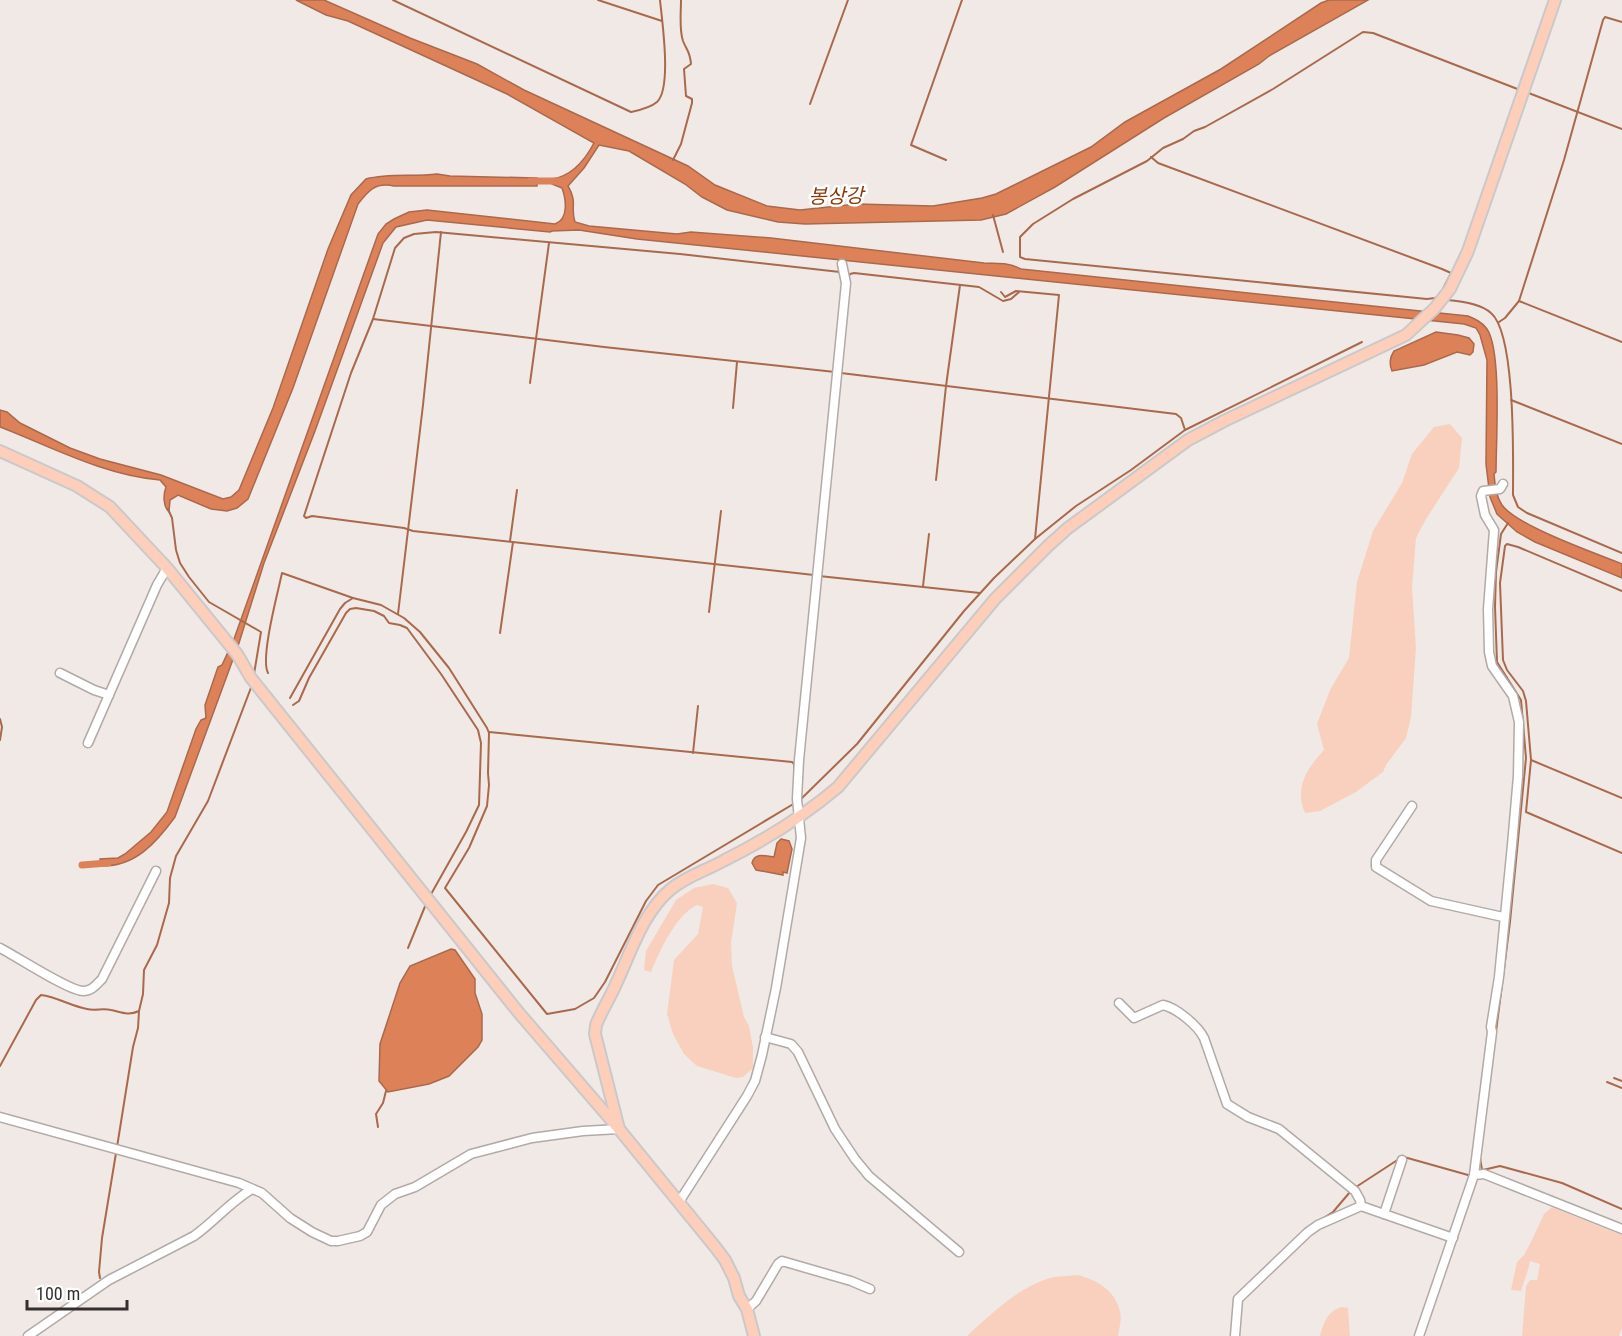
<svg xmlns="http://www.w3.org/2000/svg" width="1622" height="1336" font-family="'Roboto Condensed','Noto Sans KR',sans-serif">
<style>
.green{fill:#f9d0be}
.water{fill:#dd8258;stroke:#aa694c;stroke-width:1.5}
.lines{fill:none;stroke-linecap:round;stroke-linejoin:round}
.stream{stroke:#aa694c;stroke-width:2}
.canal{stroke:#dd8258;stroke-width:7}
.minor-casing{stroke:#b1aaa7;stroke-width:11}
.major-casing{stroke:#cac9c9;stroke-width:14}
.minor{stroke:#fff;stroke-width:8}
.major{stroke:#fdcfbb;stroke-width:10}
.labels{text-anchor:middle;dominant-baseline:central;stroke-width:5;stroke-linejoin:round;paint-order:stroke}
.water-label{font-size:20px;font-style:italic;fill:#8a3806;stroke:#fff}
</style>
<rect width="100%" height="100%" fill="#f0e9e6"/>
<g class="green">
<path d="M1450 424 1462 438 1459 468 1426 519 1416 538 1412 587 1416 648 1411 717 1406 738 1386 765 1383 772 1356 792 1320 811 1305 813C1294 788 1307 768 1324 750L1317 724 1330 690 1349 658 1357 582 1373 531 1402 483 1412 454 1434 427Z"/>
<path d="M713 884 728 888 737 903 731 943 732 966 744 1017 749 1026 753 1048V1068L743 1077 736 1078 697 1066 684 1054 673 1034 667 1014 674 960 698 934 703 907 697 905C676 915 660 950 651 972L644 970 646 951 676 900 694 888Z"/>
<path d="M1552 1207 1622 1235V1328L1619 1336H1522L1526 1286 1530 1280H1537L1540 1264 1530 1261C1528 1272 1524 1281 1521 1291L1511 1290 1517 1262 1524 1255 1531 1242 1544 1214Z"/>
<path d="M1078 1275C1097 1280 1116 1291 1120 1312 1122 1319 1119 1329 1118 1336H967C992 1313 1021 1285 1054 1277 1062 1276 1071 1276 1078 1275Z"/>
<path d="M1342 1307 1348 1308 1350 1336H1320C1324 1322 1327 1311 1342 1307Z"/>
</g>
<g class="water">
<path d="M296 0H324L410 38 477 64 524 90 688 166 715 185 767 206 800 210 857 204 933 206 982 198 996 194 1091 147 1125 122 1221 69 1321 3 1329 0H1368L1269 56 1259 64 1164 118 1055 187 1006 214 981 220 805 224 778 222 727 210 702 197 685 184 629 151 599 145 584 168 568 186C578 203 570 207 575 222L589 226 677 234 691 232 771 238 984 263C997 264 1008 262 1021 269L1468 316C1475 319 1482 322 1487 329 1502 351 1496 442 1496 472L1494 474C1495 485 1496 496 1502 505 1517 526 1595 553 1622 564V578L1535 542 1517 532 1497 514 1490 497 1486 464 1487 360 1480 335 1476 328 1464 324 637 239 579 230 552 231 550 232 427 220 396 227 383 243 315 431 264 563 239 643 175 817C156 843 135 867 101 866L100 859 118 858 125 854 151 832 167 812 196 729 201 720 206 718 205 705 218 667 222 665 234 639 378 234 386 224 394 219 409 212 427 210 555 224C569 219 566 199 562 188L552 184V179C572 176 585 160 594 143L507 94 348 21 326 15Z"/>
<path d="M437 174 450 176 537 178V186H394C375 182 368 191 358 204L293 388 248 499 237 508 227 511 211 509 178 495 170 500 169 512C163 506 163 495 166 487L160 480C103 475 52 447 0 427V410L7 412 20 423 70 448 100 459 161 475 223 499 231 497 239 490 273 408 328 249 351 195 366 179C389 173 414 177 437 174Z"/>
<path d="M1436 332 1458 335 1469 338 1474 344 1473 352 1470 355 1457 352 1424 365 1392 371C1389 364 1390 357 1394 351Z"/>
<path d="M781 839 789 841 792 849 787 873 783 872V875L756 870 752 863C755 852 765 856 774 857L777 843Z"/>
<path d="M451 949 455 950 475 979V993L482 1014V1040L478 1047 449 1076 429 1084 388 1092 379 1081 380 1044 400 983 410 966Z"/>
</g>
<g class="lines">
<g class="stream">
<path d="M393 0 631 112C640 110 650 108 657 102 672 88 662 21 660 0"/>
<path d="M598 0 662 21"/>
<path d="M1526 92 1622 129"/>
<path d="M810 104 848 0"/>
<path d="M1151 157 1158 163 1442 269 1451 273 1442 291"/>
<path d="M673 160 681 144 692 103V99L686 96 684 69 691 64C690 51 687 51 683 41 679 29 681 13 681 0"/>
<path d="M946 160 911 145 962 0"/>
<path d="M993 215 1003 252"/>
<path d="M848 278 850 274 854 273 979 287 1003 301 1011 299 1019 292"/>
<path d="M1001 292 1005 297 1016 291 1059 295 1035 539"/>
<path d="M1439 295 1435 298 1427 299 1025 259 1020 257V237L1033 224 1073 199 1147 161 1163 148 1183 139 1194 131 1205 127 1273 89 1363 32 1373 33 1520 90"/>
<path d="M1447 300C1460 301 1480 303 1491 313 1516 334 1513 460 1513 495L1518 507 1527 513 1622 553"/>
<path d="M1519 301 1622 342"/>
<path d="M373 319 604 347 835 372"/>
<path d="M1499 322 1505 318 1519 301 1564 160 1603 20 1605 17 1622 22"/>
<path d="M841 373 1176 414 1181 418 1185 430"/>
<path d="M530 383 549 243"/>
<path d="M1511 400 1622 444"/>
<path d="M733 408 737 362"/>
<path d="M936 480 946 386 960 285"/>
<path d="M168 509 172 518 176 550 180 563 189 577 209 602 261 632 254 674"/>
<path d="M510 541 517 490"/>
<path d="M814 575 413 531 404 528 312 516 306 518 304 516 351 373 373 319 395 248 404 238 414 234 436 232 680 254 840 272"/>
<path d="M819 576 980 593"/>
<path d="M923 586 929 534"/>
<path d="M1622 591 1518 547 1507 544 1505 546 1500 583 1503 660 1507 670 1523 691 1526 701 1531 760 1526 812 1622 853"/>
<path d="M709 612 721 511"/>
<path d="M398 614 423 405 441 232"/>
<path d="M500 633 513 542"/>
<path d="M268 673C260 658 278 592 282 573L353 598 381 605 404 618 420 632 449 668 487 728 489 733 488 773 489 785 487 806 469 848 445 888 547 1014 575 1009 594 998 605 982 646 901 658 885 795 803"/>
<path d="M290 698 340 609 345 603 353 598"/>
<path d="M293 705 299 701 309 678 346 613 350 609 356 608 374 611 384 616 389 623 400 625 407 628 441 674 478 730 481 743 479 805 466 832 430 896"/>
<path d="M0 719 2 727 0 740"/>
<path d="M489 732 792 762 794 764V771"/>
<path d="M693 753 698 706"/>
<path d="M1531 760 1622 798"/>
<path d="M800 800 857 744 964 611 994 578 1035 539 1076 506 1131 470 1185 430 1362 342"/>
<path d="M408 948 426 904"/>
<path d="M0 1066 36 1000 41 995C57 997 71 1006 87 1009 95 1011 103 1008 111 1010 121 1012 128 1016 139 1011L143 994 144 970 157 945 169 903 170 878 176 856 208 801 252 685"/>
<path d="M1614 1078 1622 1081"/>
<path d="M1607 1082 1622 1088"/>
<path d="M1487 1102 1510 922 1526 758 1521 700 1497 662 1495 607 1496 572 1501 534 1508 523"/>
<path d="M378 1127 376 1114 383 1103 386 1091"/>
<path d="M117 1147 133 1047 138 1028 139 1011"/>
<path d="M1404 1157 1468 1175"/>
<path d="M1480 1158 1482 1170"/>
<path d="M1483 1170 1500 1166 1562 1183 1622 1209"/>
<path d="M1356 1187 1399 1159"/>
<path d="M1322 1219 1333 1212 1350 1192"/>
<path d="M100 1278 99 1272 102 1238 116 1153"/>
</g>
<g class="canal">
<path d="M530 181H561"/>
<path d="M82 865 108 863"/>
</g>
<defs>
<g id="minor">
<path d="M60 673 94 690 109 695"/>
<path d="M88 743 157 585 167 568"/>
<path d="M1412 806 1376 860V867L1431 901 1503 917"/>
<path d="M0 948C16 956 69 991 83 991 92 991 96 985 102 979L156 871"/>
<path d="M1119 1003 1134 1018 1163 1005C1177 1008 1198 1026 1204 1038L1227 1104 1248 1117 1279 1129 1355 1191 1360 1200 1361 1206 1318 1225 1308 1232 1238 1299 1235 1336"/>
<path d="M765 1037 791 1044 798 1052 835 1129 855 1159 869 1176 959 1252"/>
<path d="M0 1117 239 1183 262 1193 290 1218 312 1232 331 1241H338L360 1236 367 1232 381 1205 395 1194 415 1187 471 1154 532 1138 583 1131 619 1129"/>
<path d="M1474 1175 1484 1174 1622 1229"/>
<path d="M679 1202 747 1096 755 1081 762 1055 776 988 801 838 797 799 799 760 846 283 842 264"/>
<path d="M1361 1206 1453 1238"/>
<path d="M1384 1214 1402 1160"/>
<path d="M747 1309 756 1301 778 1264 782 1261 851 1281 870 1289"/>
<path d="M28 1336 109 1280 194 1236C215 1221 230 1202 252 1189"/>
<path d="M1419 1336 1474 1175 1492 1032 1491 1027 1499 977 1512 845 1518 776 1519 722 1513 696 1492 666 1489 652 1488 609 1494 530 1485 515 1481 496 1483 491 1500 489 1503 484"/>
</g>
<g id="major">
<path d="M0 451 77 486 110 507 167 568 237 654 251 678 519 1013 619 1129 716 1248 725 1260 734 1278 739 1296 747 1309 754 1336"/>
<path d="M619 1129 595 1034 596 1025C602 1010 610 998 616 984 631 952 643 912 671 889 687 876 705 871 723 861 763 841 803 817 838 787L995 599 1049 545 1068 528 1188 440 1226 420 1406 335 1435 308 1450 289 1468 251 1555 0"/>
</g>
</defs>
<use href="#minor" class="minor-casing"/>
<use href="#major" class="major-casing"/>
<use href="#minor" class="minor"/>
<use href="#major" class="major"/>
</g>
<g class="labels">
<g class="water-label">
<text transform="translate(836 196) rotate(-1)">봉상강</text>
</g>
</g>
<path d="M27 1300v9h100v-9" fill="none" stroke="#33302f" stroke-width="3"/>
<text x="36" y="1300" font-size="18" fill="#33302f" stroke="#ffffff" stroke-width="4.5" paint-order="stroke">100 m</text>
</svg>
